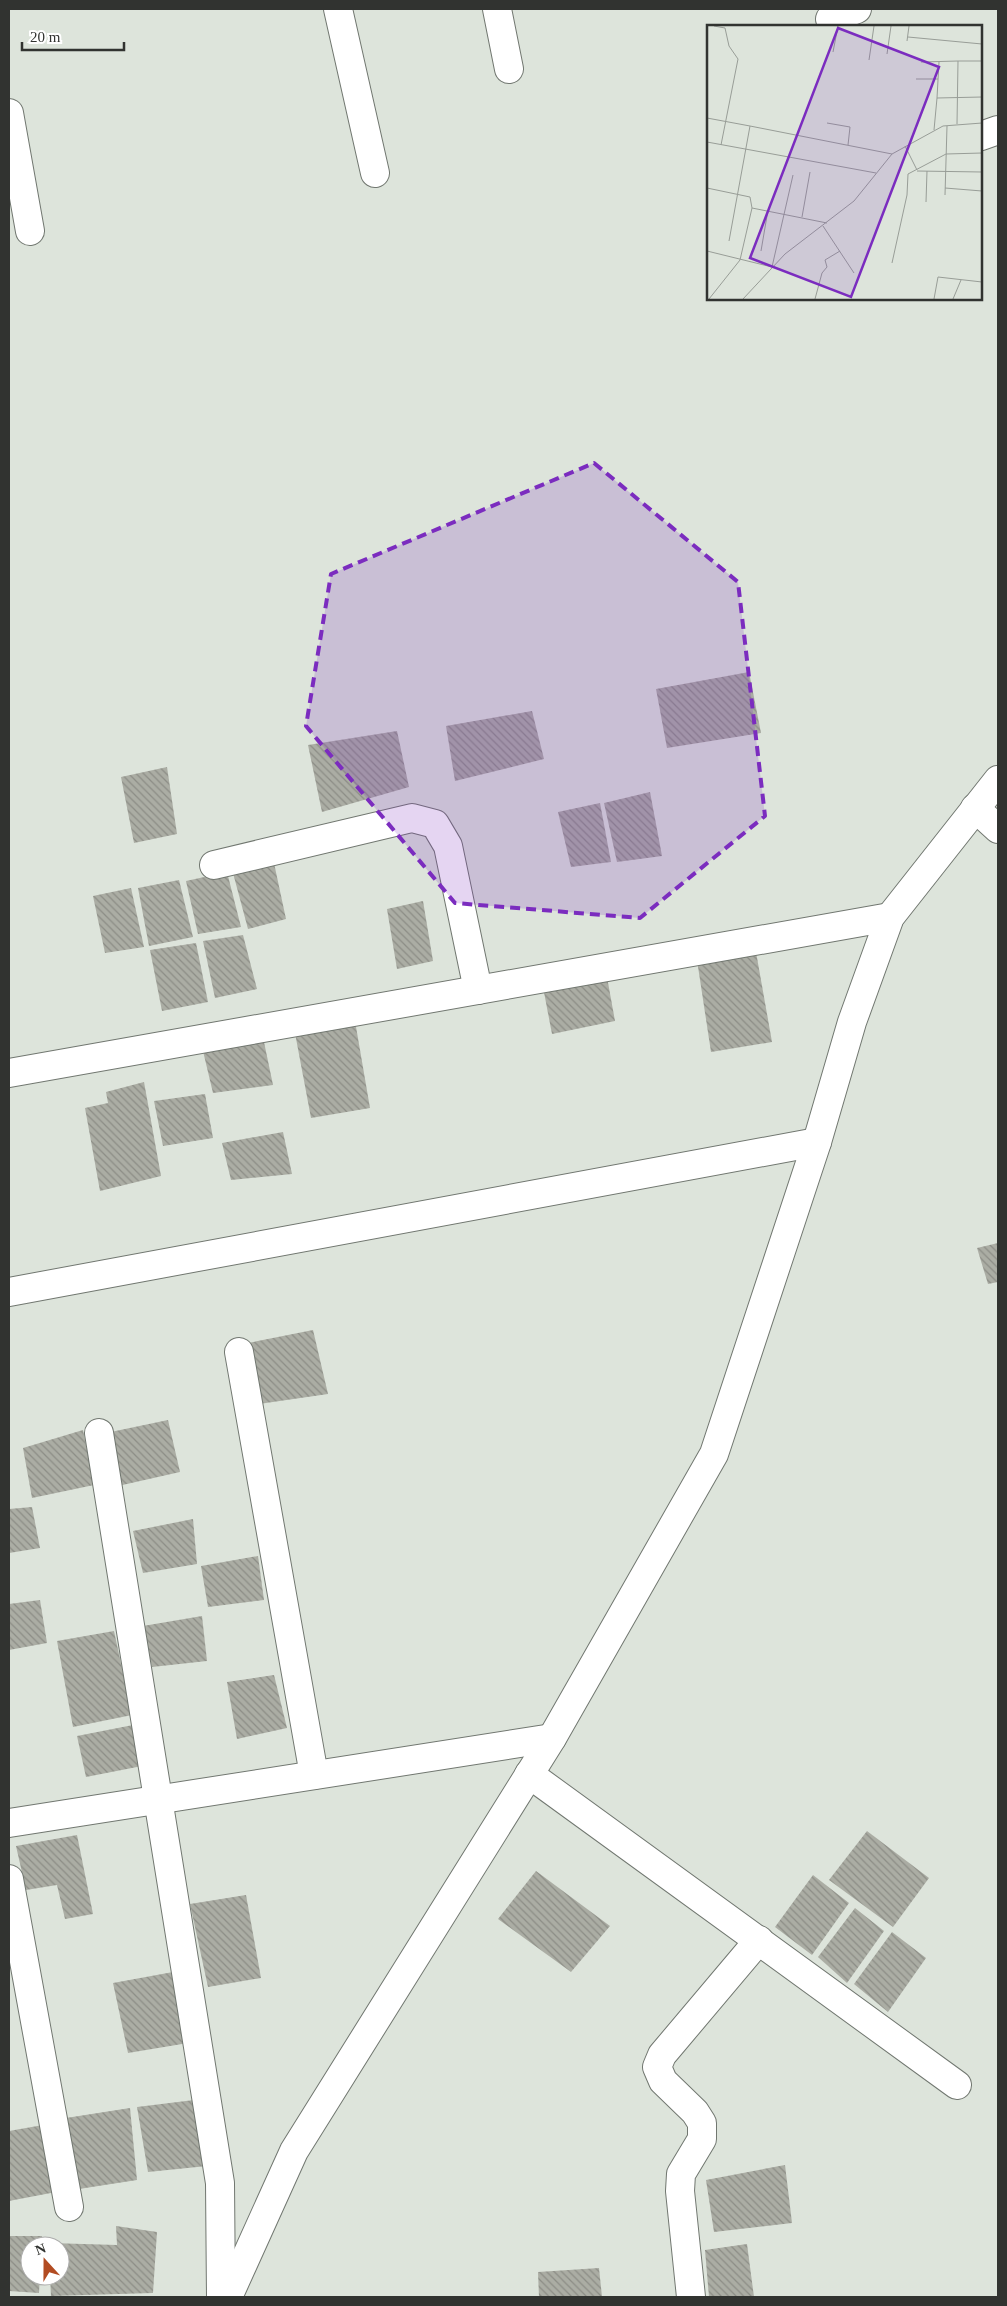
<svg xmlns="http://www.w3.org/2000/svg" width="1007" height="2306" font-family="'Times New Roman',serif">
<style>
.building{fill:url(#building-back-hatch)}
.lines{fill:none;stroke-linecap:round;stroke-linejoin:round}
.minor-casing{stroke:#717770;stroke-width:30}
.minor{stroke:#fff;stroke-width:28}
.marked{fill:#7b2cbf;fill-opacity:0.2;stroke:#7b2cbf;stroke-width:4;stroke-dasharray:10 6;stroke-linejoin:round}
.inset-road{fill:none;stroke:#989d97;stroke-width:1}
.view{fill:#7b2cbf;fill-opacity:0.15;stroke:#7b2cbf;stroke-width:2.5}
.inset-edge{fill:none;stroke:#313330;stroke-width:2.5}
</style>
<defs>
<pattern id="building-back-hatch" width="6" height="6" patternUnits="userSpaceOnUse" patternTransform="scale(1.25)"><rect width="6" height="6" fill="#abada4"/><path d="M-1 5l2 2M0 0l6 6M5-1l2 2" fill="none" stroke="#8c8d86"/></pattern>
</defs>
<rect width="100%" height="100%" fill="#dde4db"/>
<g class="building">
<path d="M749 672 761 733 667 748 656 689Z"/>
<path d="M532 711 544 759 455 781 446 726Z"/>
<path d="M397 731 409 787 322 812 308 745Z"/>
<path d="M167 767 177 834 134 843 121 777Z"/>
<path d="M650 792 662 856 617 862 604 803Z"/>
<path d="M600 803 611 862 571 867 558 812Z"/>
<path d="M274 863 286 919 248 929 233 873Z"/>
<path d="M227 872 241 927 198 934 186 881Z"/>
<path d="M179 880 193 937 149 946 138 888Z"/>
<path d="M131 888 144 947 105 953 93 896Z"/>
<path d="M423 901 433 961 397 969 387 909Z"/>
<path d="M243 935 257 989 215 998 203 941Z"/>
<path d="M196 943 208 1002 162 1011 150 950Z"/>
<path d="M756 952 772 1042 711 1052 697 960Z"/>
<path d="M607 977 615 1021 552 1034 543 987Z"/>
<path d="M355 1021 370 1108 311 1118 295 1033Z"/>
<path d="M264 1042 273 1085 213 1093 203 1051Z"/>
<path d="M144 1082 161 1176 100 1191 85 1108 108 1103 106 1092Z"/>
<path d="M205 1094 213 1138 163 1146 154 1101Z"/>
<path d="M283 1132 292 1174 231 1180 222 1143Z"/>
<path d="M998 1243V1282L988 1284 977 1248Z"/>
<path d="M313 1330 328 1394 259 1404 248 1343Z"/>
<path d="M168 1420 180 1472 118 1486 106 1433Z"/>
<path d="M83 1430 94 1485 32 1498 23 1448Z"/>
<path d="M32 1507 40 1548 9 1553V1509Z"/>
<path d="M193 1519 197 1564 143 1573 133 1531Z"/>
<path d="M258 1556 264 1600 208 1607 201 1566Z"/>
<path d="M40 1600 47 1643 9 1650V1604Z"/>
<path d="M202 1616 207 1661 152 1667 143 1626Z"/>
<path d="M114 1631 132 1715 73 1727 57 1641Z"/>
<path d="M274 1675 287 1728 237 1739 227 1682Z"/>
<path d="M133 1725 142 1766 86 1777 77 1736Z"/>
<path d="M867 1831 929 1878 893 1927 829 1880Z"/>
<path d="M77 1835 93 1914 65 1919 57 1885 26 1890 16 1846Z"/>
<path d="M536 1871 610 1926 571 1972 498 1919Z"/>
<path d="M813 1875 849 1903 812 1955 775 1927Z"/>
<path d="M246 1895 261 1978 208 1987 190 1904Z"/>
<path d="M855 1908 884 1931 847 1983 818 1957Z"/>
<path d="M892 1932 926 1958 888 2012 854 1984Z"/>
<path d="M173 1972 188 2043 128 2053 113 1983Z"/>
<path d="M194 2100 207 2166 148 2172 137 2107Z"/>
<path d="M130 2108 137 2180 79 2189 66 2118Z"/>
<path d="M43 2125 56 2192 9 2201V2131Z"/>
<path d="M785 2165 792 2223 714 2232 706 2180Z"/>
<path d="M116 2226 157 2232 153 2293 51 2296 50 2276H60V2246H50V2243L117 2245Z"/>
<path d="M9 2236H42V2246H30V2276H40L39 2293 9 2291Z"/>
<path d="M747 2244 754 2297H709L705 2250Z"/>
<path d="M599 2268 602 2297H539L538 2272Z"/>
</g>
<g class="lines">
<defs>
<g id="minor">
<path d="M338 9 375 173"/>
<path d="M497 9 509 69"/>
<path d="M830 19 857 9"/>
<path d="M9 113 30 231"/>
<path d="M981 136 998 130"/>
<path d="M975 808 998 829"/>
<path d="M214 865 412 818 435 824 448 846 478 990"/>
<path d="M9 1073 890 917"/>
<path d="M9 1292 817 1142"/>
<path d="M239 1352 314 1775"/>
<path d="M99 1433 220 2183 221 2297"/>
<path d="M529 1774 957 2085"/>
<path d="M9 1823 552 1738"/>
<path d="M9 1879 69 2207"/>
<path d="M228 2297 294 2151 552 1738 714 1454 817 1142 852 1022 890 917 998 780"/>
<path d="M691 2297 680 2191 681 2174 702 2139V2123L695 2112 663 2081 657 2067 662 2055 759 1940"/>
</g>
</defs>
<use href="#minor" class="minor-casing"/>
<use href="#minor" class="minor"/>
</g>
<path class="marked" d="M594 463 738 582 765 816 640 918 455 903 306 726 331 574Z"/>
<g transform="translate(707 25)">
<rect width="275" height="275" fill="#dde4db"/>
<path class="inset-road" d="M7 1 18 3 22 21 31 34 14 120M201 12 275 19M200 16 202 1M126 27 131 1M180 29 184 1M162 35 167 1M214 37 251 36M209 54H231M230 73 232 37M0 93 43 101M120 98 143 102 141 120M250 99 251 36H275M227 105 230 73 275 72M0 117 169 148M198 121 210 145M210 146 275 147M0 163 43 172 45 183M238 163 275 166M238 170 240 101M219 177 220 146M95 192 103 147M116 201 147 248M22 216 43 101 185 129M0 226 65 242 86 150M54 226 61 185M185 238 200 170 201 149 239 129 275 128M2 274 33 235 45 183 120 198M36 274 78 229 147 176 185 129 236 101 275 98M108 274 115 248 120 242 118 235 133 226M227 274 231 252 275 257M246 274 254 255"/>
<path class="view" d="M131 3 232 42 144 272 43 233Z"/>
<rect width="275" height="275" class="inset-edge"/>
</g>
<rect width="1007" height="2306" fill="none" stroke="#313330" stroke-width="20"/>
<g transform="translate(45 2261) rotate(339)"><circle r="24" fill="#ffffff" stroke="#adadac"/>
<path d="M0-4L9 19L0 12L-9 19Z" fill="#b24c22"/>
<text y="-8" font-size="14" font-weight="bold" text-anchor="middle" fill="#313330">N</text>
</g>
<path d="M22 42v8h102v-8" fill="none" stroke="#313330" stroke-width="2.5"/>
<text x="30" y="42" font-size="15" fill="#313330" stroke="#ffffff" stroke-width="4" paint-order="stroke">20 m</text>
</svg>
